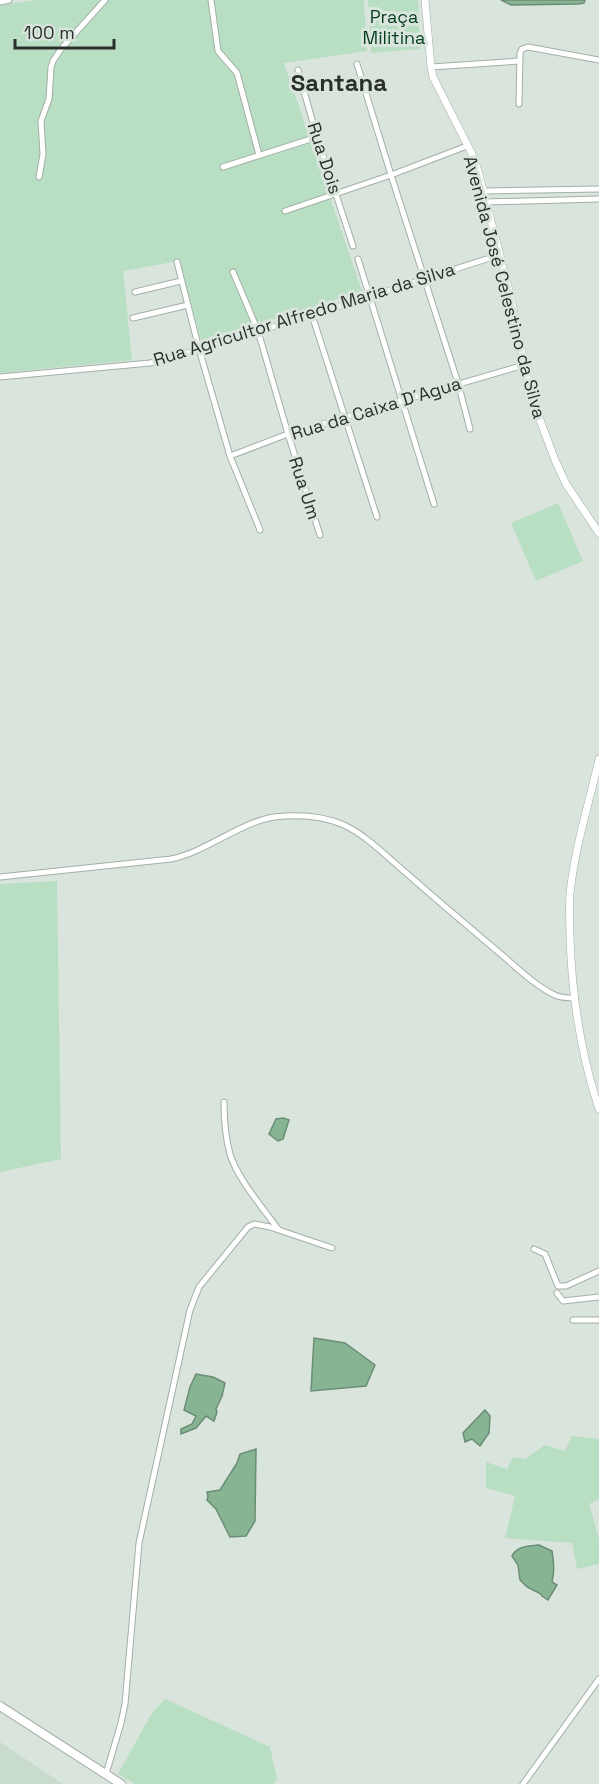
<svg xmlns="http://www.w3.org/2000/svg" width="599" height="1784" font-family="'Space Grotesk',sans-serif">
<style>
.built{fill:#c8dbcd}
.green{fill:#b8dec3}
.water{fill:#87b594;stroke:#6b8d75;stroke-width:1.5}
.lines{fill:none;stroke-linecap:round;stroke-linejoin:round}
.minor-casing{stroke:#a3afa6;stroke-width:7}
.tertiary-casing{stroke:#a3afa6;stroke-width:8}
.primary-casing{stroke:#a3afa6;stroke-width:10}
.minor{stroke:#fff;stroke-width:5}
.tertiary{stroke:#fff;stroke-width:7}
.primary{stroke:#fff;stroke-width:8}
.labels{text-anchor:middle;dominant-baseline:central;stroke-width:6;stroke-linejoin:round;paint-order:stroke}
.park-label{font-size:18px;fill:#043e1f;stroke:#d9e5dc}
.street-label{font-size:18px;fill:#2a2f2c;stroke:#d9e5dc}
.district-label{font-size:24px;font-weight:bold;fill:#2a2f2c;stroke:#d9e5dc}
</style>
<rect width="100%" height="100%" fill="#d9e5dc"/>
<path class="built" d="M0 1742 63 1784H0Z"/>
<g class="green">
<path d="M37 0H364L367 51 284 63 362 291 202 343 179 261 123 271 132 360 0 373V5Z"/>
<path d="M368 0H418L420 49 371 53Z"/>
<path d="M558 503 583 561 536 581 511 523Z"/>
<path d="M57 881 61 1159 0 1172V884Z"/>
<path d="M572 1436 599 1439V1499L589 1504 599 1539V1564L577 1569 572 1543 505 1538 515 1496 486 1488V1462L507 1469 513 1457 525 1459 545 1445 565 1451Z"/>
<path d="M165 1699 270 1747 277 1779 273 1784H135L118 1774 152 1713Z"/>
</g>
<g class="water">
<path d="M501 0H585L584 3 578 4 511 5Z"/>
<path d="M283 1118 289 1120 283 1139 278 1141 269 1134 276 1119Z"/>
<path d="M314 1338 345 1343 375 1365 366 1386 311 1391Z"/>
<path d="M196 1374 213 1377 225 1383 222 1396 216 1409 217 1412 214 1421 206 1416 196 1428 181 1434V1429L192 1424 196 1416 184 1410 190 1387Z"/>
<path d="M485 1410 490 1416 489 1433 480 1446 472 1439 465 1442 463 1433Z"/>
<path d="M256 1449 255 1521 246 1536 230 1537 216 1509 207 1500 208 1496 207 1492 220 1490 237 1463 240 1454Z"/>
<path d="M539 1545 552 1551C554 1562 555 1571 552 1582L557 1585 548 1600 542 1596 541 1594 527 1587 520 1580 518 1565 512 1556C517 1546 529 1546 539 1545Z"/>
</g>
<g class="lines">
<defs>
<g id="minor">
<path d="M211 0 218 51 237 73 259 155"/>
<path d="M0 2 9 0"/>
<path d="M357 64 391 175 458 383 470 429"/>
<path d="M431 67 520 61"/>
<path d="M298 70 317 137 353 246"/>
<path d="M519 104 520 53 522 49 528 47 599 60"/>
<path d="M223 167 317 137"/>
<path d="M39 177 43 154 41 121 49 99 51 67 53 61 61 49 105 0"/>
<path d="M483 191 599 189"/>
<path d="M485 202 599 199"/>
<path d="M285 211 391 175 467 146"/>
<path d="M358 259 434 504"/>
<path d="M177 262 199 349 230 456 260 530"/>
<path d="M233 272 258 331 288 434 320 535"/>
<path d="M135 292 181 281"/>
<path d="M312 315 377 517"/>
<path d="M133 318 188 305"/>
<path d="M0 377 150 363 163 360 312 315 499 255"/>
<path d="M230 456 288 434 524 365"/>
<path d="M0 877 171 859C210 851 247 816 285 816 304 815 326 817 344 825 367 836 386 856 405 872 437 900 470 928 502 955 518 969 538 988 557 996 563 998 569 998 575 998"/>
<path d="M224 1102C224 1120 225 1136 230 1154 237 1178 263 1208 278 1229"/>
<path d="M534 1249 545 1254 558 1286H566L599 1271"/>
<path d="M557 1293 563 1301 599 1297"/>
<path d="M573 1320H599"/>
<path d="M106 1774 121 1723 125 1704 139 1543 190 1310 199 1287 248 1227 254 1224 270 1227 332 1248"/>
<path d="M523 1784 599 1679"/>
</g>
<g id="tertiary">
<path d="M425 0 431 67 433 77 472 154 478 171 511 298 527 377 540 420 555 460 566 484 599 533"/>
<path d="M599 759C589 803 575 847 570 893 569 908 570 923 570 938 572 996 581 1055 599 1109"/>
</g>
<path id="primary" d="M0 1706 121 1784"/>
</defs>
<use href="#minor" class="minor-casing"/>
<use href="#tertiary" class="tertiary-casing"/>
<use href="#primary" class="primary-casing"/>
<use href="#minor" class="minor"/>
<use href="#tertiary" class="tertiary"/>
<use href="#primary" class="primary"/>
</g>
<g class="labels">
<g class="park-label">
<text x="394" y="16">Praça<tspan x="394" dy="21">Militina</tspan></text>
</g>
<g class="street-label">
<text transform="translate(325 158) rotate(72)">Rua Dois</text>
<text transform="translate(505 287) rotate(75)">Avenida José Celestino da Silva</text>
<text transform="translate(304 314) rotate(-17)">Rua Agricultor Alfredo Maria da Silva</text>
<text transform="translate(376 408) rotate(-17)">Rua da Caixa D´Agua</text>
<text transform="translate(305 488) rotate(72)">Rua Um</text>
</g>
<g class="district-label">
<text x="339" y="82">Santana</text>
</g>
</g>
<path d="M15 39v9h99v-9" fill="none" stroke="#2a2f2c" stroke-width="3"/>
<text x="24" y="39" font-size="18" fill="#2a2f2c" stroke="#d9e5dc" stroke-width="4.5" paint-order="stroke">100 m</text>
</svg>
